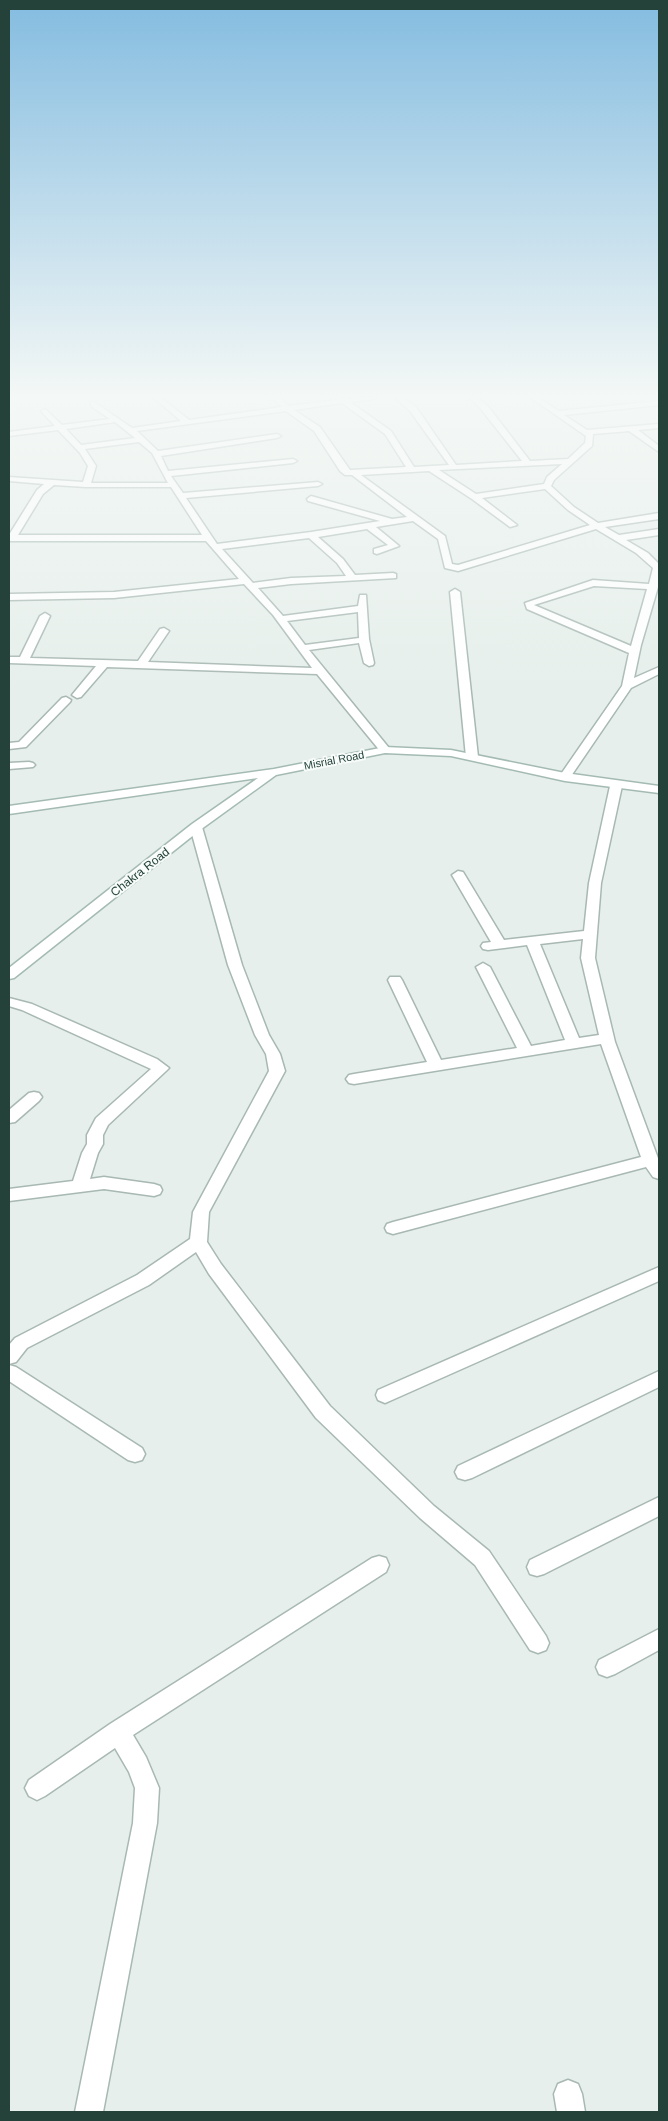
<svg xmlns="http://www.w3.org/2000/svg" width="668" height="2121" font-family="Helvetica,sans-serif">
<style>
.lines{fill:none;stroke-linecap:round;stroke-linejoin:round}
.minor-casing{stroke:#a8b8b2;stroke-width:3}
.secondary-casing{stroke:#a4bbb3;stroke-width:3}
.minor{fill:#fff;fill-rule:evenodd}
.secondary{fill:#fff;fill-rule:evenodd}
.labels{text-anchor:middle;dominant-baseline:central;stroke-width:4;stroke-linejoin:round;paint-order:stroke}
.far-street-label{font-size:11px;fill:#24423a;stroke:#f7fbf9}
.street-label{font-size:12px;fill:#24423a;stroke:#f7fbf9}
</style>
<rect width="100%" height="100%" fill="#e6efeb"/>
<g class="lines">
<defs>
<g id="minor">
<path d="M153 397H160L189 420 282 407 272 397H279L289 406 337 400 336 397 345 399 377 397 374 399 350 402 391 431 414 467 449 465 410 411 395 397H402L416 407 456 465 522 461 481 409 469 397H476L487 405 530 461 568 459 585 443 586 436 530 397H537L559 411 659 401V405L564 415 587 430 659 424V428L638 430 659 446V452L629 431 593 434 592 446 554 480 551 486 574 507 598 523 659 513V519L605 527 619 535 659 529V535L626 540 648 553 659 564 658 587 641 645 634 678 659 667V674L631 688 569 779H561L559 777 622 686 629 653 527 609 525 603 593 580 649 584 653 568 636 553 596 529 458 571 445 568 438 539 413 521 376 527 399 546 377 554 374 553V549L388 545 367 529 318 537 343 559 355 575 393 573 396 574V578L291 584 258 588 283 616 358 606 360 595H366L369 639 374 663 373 665 369 666 364 663 359 643 309 650 389 748 391 750 389 752H381L317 674 107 667 81 697 77 698 72 695 96 666 9 663V657H20L40 616 45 613 50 616 30 658 138 661 160 629 164 628 169 631 148 662 312 668 273 615 244 584 114 598 9 600V594L114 592 239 579 206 541H9V535L37 490 44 484 9 481V477L83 482 88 466 80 453 58 430 9 436V432L55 426 41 411 45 409 62 425 110 419 91 406V402H94L132 428 181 421ZM342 403 385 434 406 467 350 470 320 427 294 410ZM286 411 314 431 340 471 345 475H352L407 517 392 519 311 496 307 499 308 501 380 521 311 532 217 544 186 498 318 486 322 484 318 482 183 493 171 476 293 463 297 461 293 459 168 471 161 456 277 438 281 436 277 434 158 451 137 431ZM115 422 135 438 81 445 66 429ZM139 442 152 453 168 483H91L96 466 85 449ZM562 464 547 477 544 484 476 494 439 470ZM429 471 472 499 510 527 517 525 482 498 545 489 568 510 590 525 458 565 452 564 445 536 361 475ZM54 485 86 487H171L202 535H18L43 494ZM309 538 337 563 346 576 291 578 253 583 222 549ZM594 586 647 589 631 646 534 605ZM358 612 359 638 305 645 287 621Z"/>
<path d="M455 589 460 592 478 757 472 760 466 757 450 592Z"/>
<path d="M66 697 71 700 70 702 26 747 9 749V743L19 742 62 698Z"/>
<path d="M29 762 33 763 35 765 33 767 9 769V763Z"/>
<path d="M616 782 622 786 601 883 595 958 615 1042 659 1161V1179L653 1177 646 1167 393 1234 387 1232 385 1228 387 1224 393 1222 641 1157 601 1044 354 1084 349 1083 346 1079 349 1075 354 1074 427 1062 388 980 390 977H400L402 980 441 1060 517 1048 476 967 483 963 490 967 531 1046 565 1040 527 945 488 950 483 949 481 946 483 943 491 942 452 875 458 871 463 872 504 940 584 931 589 883 610 786ZM583 939 581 958 599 1035 579 1038 540 944Z"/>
<path d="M196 823 202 827 242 965 269 1035 280 1054 285 1071 209 1212 207 1242 221 1264 330 1406 434 1506 489 1551 546 1636 549 1643 546 1650 538 1653 530 1650 475 1565 420 1518 316 1418 209 1274 196 1252 149 1285 27 1348 16 1362 9 1364V1345L15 1338 137 1275 190 1239 193 1212 269 1071 266 1054 255 1035 228 965 190 827Z"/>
<path d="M9 998 32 1004 157 1059 169 1068 166 1071 108 1125 103 1135V1144L98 1153 90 1179 104 1177 154 1184 160 1186 162 1190 160 1194 154 1196 104 1189 9 1201V1189L73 1181 82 1153 87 1144V1135L96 1118 151 1069 22 1010 9 1006Z"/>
<path d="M34 1092 39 1093 42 1097 39 1101 15 1122 9 1123V1110L29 1093Z"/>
<path d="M659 1267V1281L392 1400 385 1403 378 1400 376 1395 378 1390Z"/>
<path d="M9 1365 16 1367 142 1448 145 1454 142 1460 135 1462 128 1460 9 1381Z"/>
<path d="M659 1371V1387L472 1478 465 1480 458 1478 455 1472 458 1466Z"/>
<path d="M659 1497V1516L544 1574 537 1576 530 1574 527 1567 530 1560Z"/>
<path d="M379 1556 386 1558 389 1565 386 1572 133 1735 146 1757 159 1788 157 1823 103 2112H75L133 1823 135 1788 129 1772 115 1748 45 1796 37 1800 29 1796 25 1788 29 1780 110 1724 372 1558Z"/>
<path d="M659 1629V1650L615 1674 607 1677 599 1674 596 1667 599 1660Z"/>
<path d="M568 2080 578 2084 582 2094 585 2112H557L554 2094 558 2084Z"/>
</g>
<path id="secondary" d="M385 747 451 750 565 773 659 786V793L565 781 451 756 385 753 276 775 200 830 14 978 9 979V968L192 824 258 778 9 814V806L274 769Z"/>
</defs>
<use href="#minor" class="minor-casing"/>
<use href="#secondary" class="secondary-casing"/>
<use href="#minor" class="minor"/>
<use href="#secondary" class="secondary"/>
</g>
<linearGradient id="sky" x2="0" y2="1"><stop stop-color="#84bce0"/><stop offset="0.57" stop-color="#f4f8f6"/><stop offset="1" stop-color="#f4f8f6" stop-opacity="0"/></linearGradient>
<rect width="668" height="694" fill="url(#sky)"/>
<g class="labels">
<g class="far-street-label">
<text transform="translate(334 760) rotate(-11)">Misrial Road</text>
</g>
<g class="street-label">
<text transform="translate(140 872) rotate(-38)">Chakra Road</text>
</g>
</g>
<rect width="668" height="2121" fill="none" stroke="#24423a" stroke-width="20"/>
</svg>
